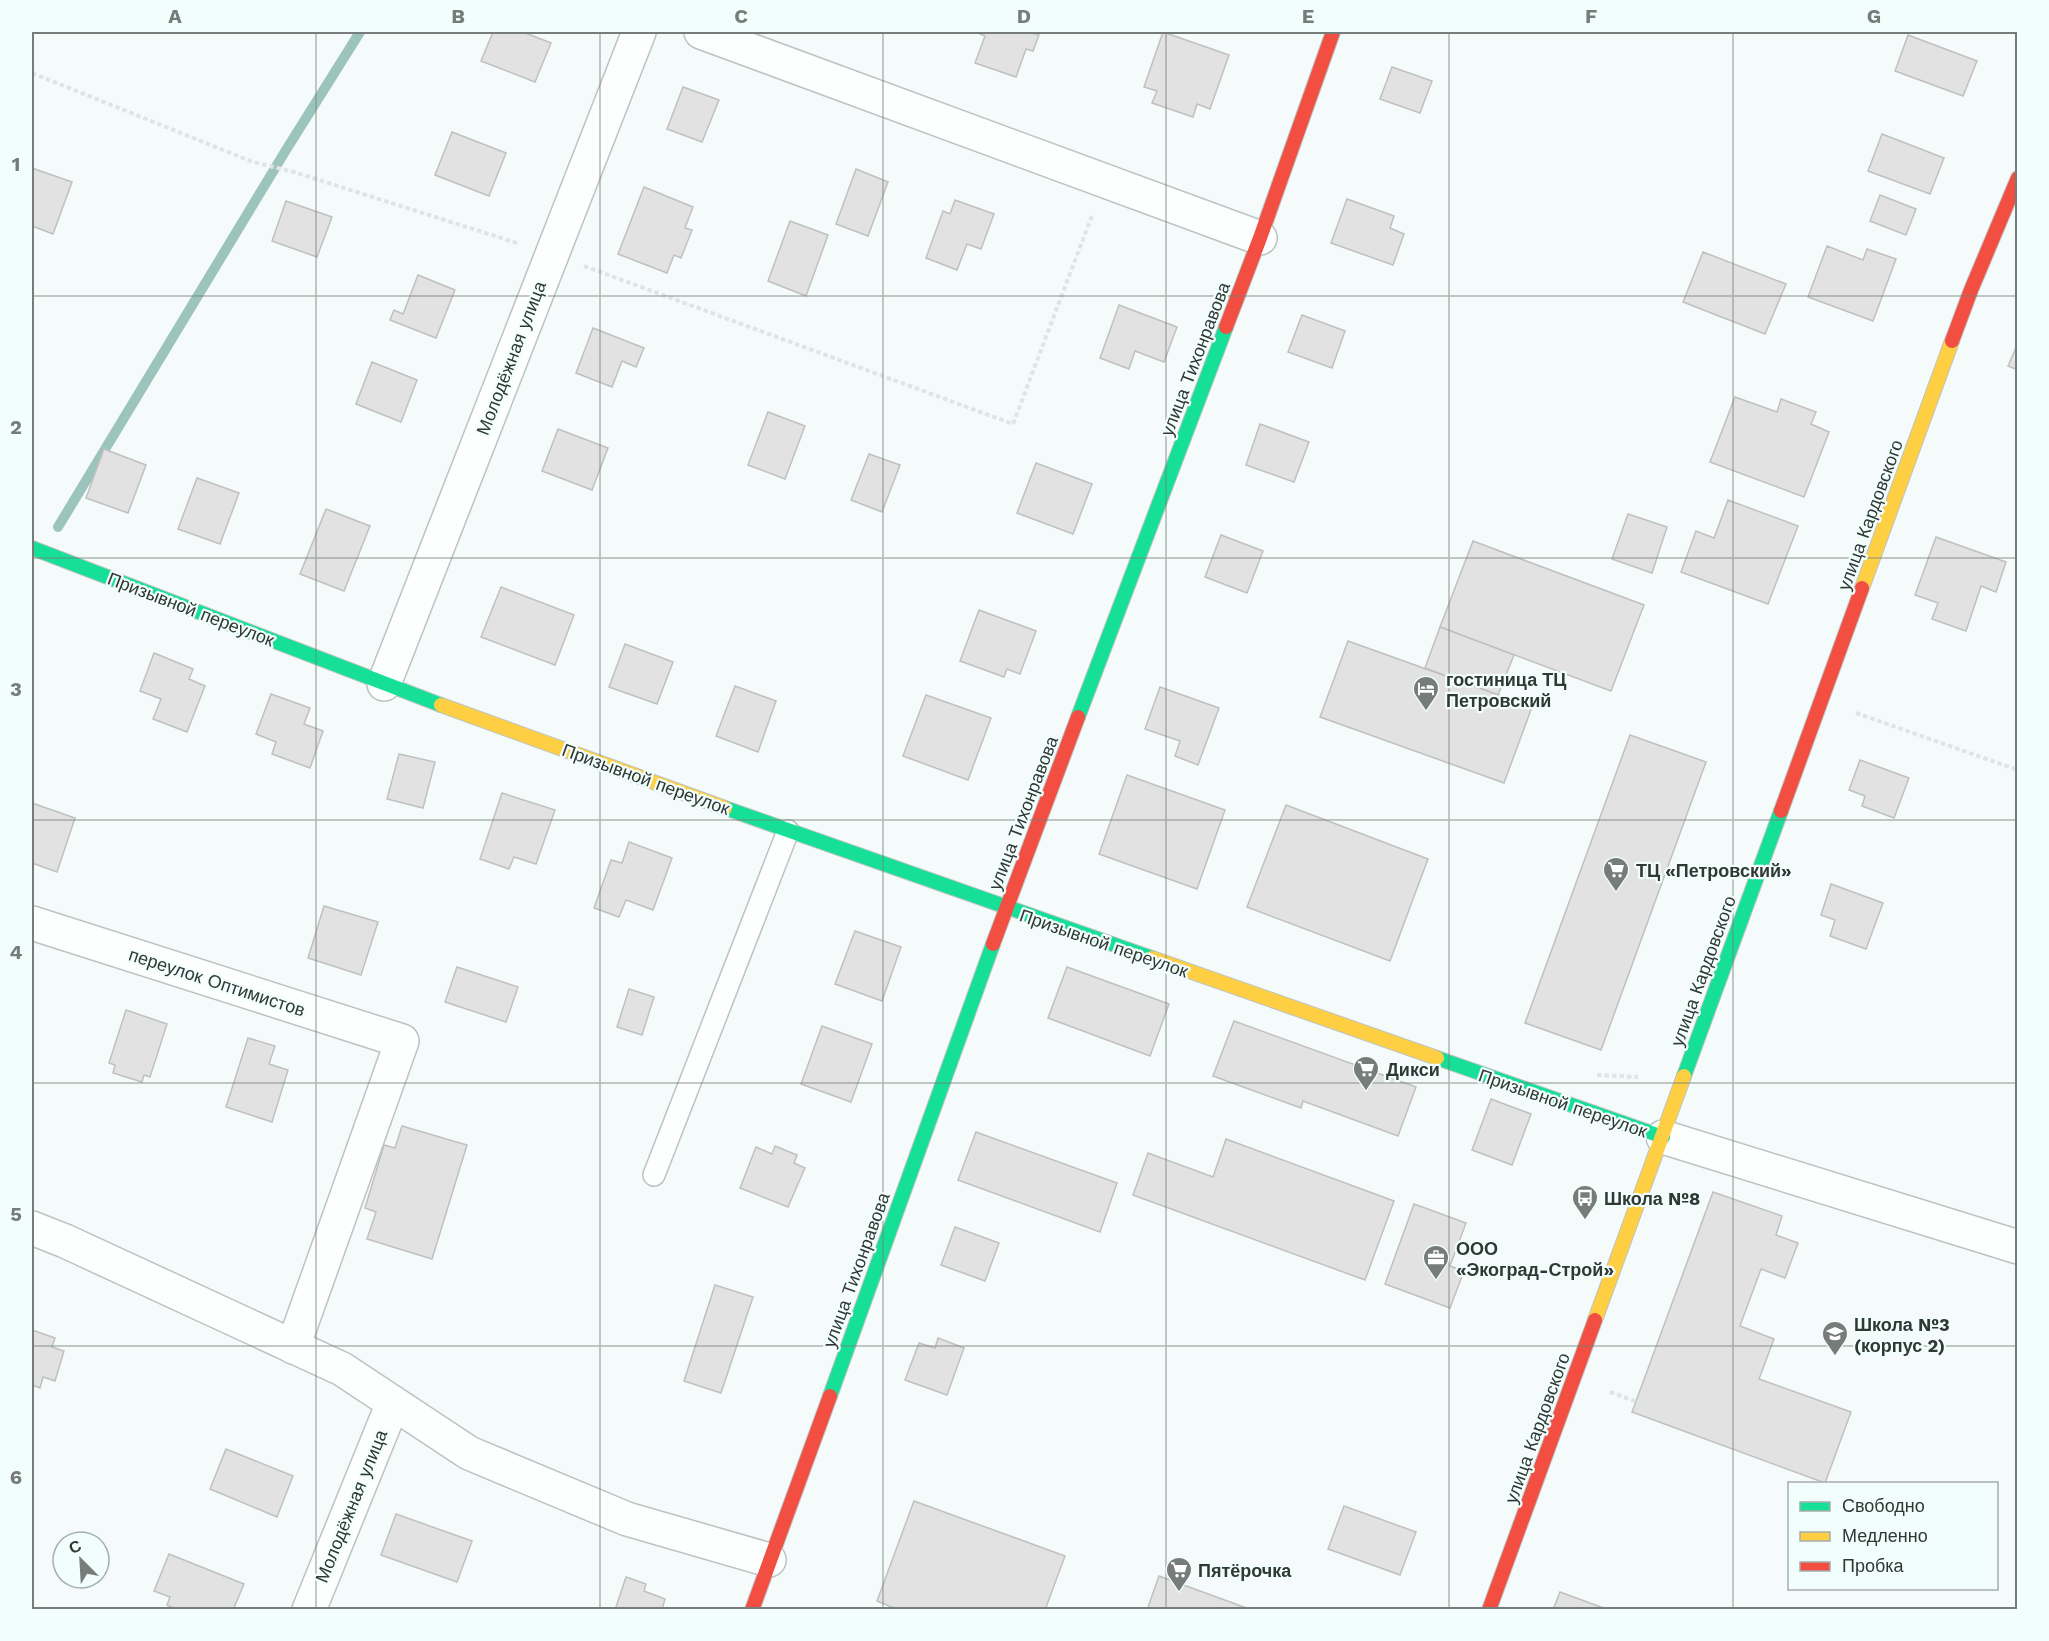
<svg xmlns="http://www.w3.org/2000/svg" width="2049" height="1641" font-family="'Work Sans',sans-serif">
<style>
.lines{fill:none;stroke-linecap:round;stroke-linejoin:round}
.stream{stroke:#9cc4bd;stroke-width:10}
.building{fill:#e2e2e2;stroke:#c0c0c0;stroke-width:1.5}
.lane-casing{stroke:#bcc3c2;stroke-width:24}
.street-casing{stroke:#bcc3c2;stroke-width:36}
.fast-casing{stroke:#bcc3c2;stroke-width:16}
.slow-casing{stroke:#bcc3c2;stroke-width:16}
.jam-casing{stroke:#bcc3c2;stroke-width:16}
.path{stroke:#e1e4e4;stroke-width:4;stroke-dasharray:4.5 3;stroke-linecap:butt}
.lane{stroke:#fdfefe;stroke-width:21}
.street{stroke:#fdfefe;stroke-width:33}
.fast{stroke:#16e098;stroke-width:14}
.slow{stroke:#ffcf43;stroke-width:14}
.jam{stroke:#f24e42;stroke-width:14}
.grid{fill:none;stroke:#757c7a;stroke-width:1.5;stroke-opacity:0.55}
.labels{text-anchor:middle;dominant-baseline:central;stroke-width:4.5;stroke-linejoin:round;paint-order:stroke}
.street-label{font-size:18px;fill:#303735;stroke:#f1fefc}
.poi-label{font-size:18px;font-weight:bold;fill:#303735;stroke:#f1fefc;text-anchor:start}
.neatline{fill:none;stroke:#757c7a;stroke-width:2}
.grid-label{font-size:20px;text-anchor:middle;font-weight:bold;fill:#757c7a}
</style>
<rect width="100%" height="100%" fill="#f4fbfa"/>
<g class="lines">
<path class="stream" d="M58 527 286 150 360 32"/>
</g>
<g class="building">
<path d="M493 32H523L551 43 535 82 481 61Z"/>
<path d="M981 32H1028L1039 35 1033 51 1026 49 1016 77 975 63 985 36 980 34Z"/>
<path d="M1163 32 1229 55 1210 109 1197 104 1193 117 1152 103 1157 91 1144 87Z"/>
<path d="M1908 35 1977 61 1963 96 1895 71Z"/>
<path d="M1392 67 1432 81 1420 113 1380 99Z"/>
<path d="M683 87 719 100 702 142 667 129Z"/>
<path d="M452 132 506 153 489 196 435 175Z"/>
<path d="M1882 134 1944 158 1930 194 1868 171Z"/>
<path d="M32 168 72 182 53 234 32 226Z"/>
<path d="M856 169 888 182 868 236 836 224Z"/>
<path d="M644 187 693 207 685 228 692 230 681 258 674 255 667 273 618 254Z"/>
<path d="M1880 195 1916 209 1906 235 1870 221Z"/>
<path d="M1347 199 1394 216 1390 228 1404 234 1393 265 1331 243Z"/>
<path d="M955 200 994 214 981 249 967 244 957 270 926 258 943 211 950 214Z"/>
<path d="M286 201 332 217 317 257 272 241Z"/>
<path d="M790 221 828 235 806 296 768 281Z"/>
<path d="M1827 246 1863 260 1867 249 1896 259 1873 321 1808 297Z"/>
<path d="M1703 252 1786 284 1765 334 1683 302Z"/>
<path d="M418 275 455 290 436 338 390 320 394 310 403 314Z"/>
<path d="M1119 305 1177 327 1164 362 1135 351 1129 369 1100 358Z"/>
<path d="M1302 315 1345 331 1332 368 1288 352Z"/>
<path d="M593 328 644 348 636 367 622 361 612 387 576 373Z"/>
<path d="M2018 343V370L2008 366Z"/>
<path d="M372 362 417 380 401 422 356 404Z"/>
<path d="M1735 397 1777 412 1781 399 1816 412 1811 424 1829 432 1804 497 1710 462Z"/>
<path d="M768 412 805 426 785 479 748 465Z"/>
<path d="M1260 424 1309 442 1294 482 1246 465Z"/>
<path d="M558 429 608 448 592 490 542 471Z"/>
<path d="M104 449 146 465 128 513 86 498Z"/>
<path d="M869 454 900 465 882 512 851 500Z"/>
<path d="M1036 463 1092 484 1073 534 1017 513Z"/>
<path d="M197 478 239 493 220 544 178 529Z"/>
<path d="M1728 500 1798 526 1768 604 1681 572 1696 531 1714 538Z"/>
<path d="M326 509 370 526 344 591 300 574Z"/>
<path d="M1628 514 1667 527 1652 573 1612 559Z"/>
<path d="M1221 535 1263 551 1247 593 1205 577Z"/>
<path d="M1936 537 2006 562 1996 592 1981 586 1966 631 1932 619 1938 603 1915 595Z"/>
<path d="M1473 541 1644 605 1611 691 1440 627Z"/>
<path d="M501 587 574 615 555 665 481 637Z"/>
<path d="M979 610 1036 631 1020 674 1007 669 1004 677 960 661Z"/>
<path d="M1440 627 1514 655 1498 695 1425 668Z"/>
<path d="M1348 641 1532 707 1504 783 1320 717Z"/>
<path d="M625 644 673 662 657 704 609 687Z"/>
<path d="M154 653 193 669 189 679 205 686 187 732 153 719 161 699 140 691Z"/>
<path d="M735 686 776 701 758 752 716 736Z"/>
<path d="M1160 687 1219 708 1198 765 1175 756 1180 741 1145 729Z"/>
<path d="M271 694 310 708 304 724 323 731 310 768 272 754 276 742 256 734Z"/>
<path d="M926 695 991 718 968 780 903 756Z"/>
<path d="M1630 735 1706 762 1601 1050 1525 1023Z"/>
<path d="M399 754 435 762 423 808 387 799Z"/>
<path d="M1860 760 1909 778 1894 818 1862 806 1865 796 1849 790Z"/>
<path d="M1127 775 1225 810 1197 889 1099 854Z"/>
<path d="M502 793 555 810 536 864 514 857 509 869 480 859Z"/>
<path d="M32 803 75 818 57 872 32 863Z"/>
<path d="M1286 805 1428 859 1390 961 1247 907Z"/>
<path d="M629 842 672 858 653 910 626 900 619 917 594 908 611 860 622 863Z"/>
<path d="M1831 884 1883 903 1866 949 1830 936 1835 920 1821 915Z"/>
<path d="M324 906 378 922 361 975 308 958Z"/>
<path d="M855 931 901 947 882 1001 835 984Z"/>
<path d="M457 967 518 987 506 1022 445 1002Z"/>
<path d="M1067 967 1169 1004 1150 1056 1048 1018Z"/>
<path d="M629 989 654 997 642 1035 617 1027Z"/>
<path d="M126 1010 167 1024 150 1077 144 1075 142 1082 113 1073 115 1065 109 1063Z"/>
<path d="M1234 1021 1416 1087 1398 1136 1303 1101 1301 1108 1213 1076Z"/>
<path d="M822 1026 872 1044 851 1102 801 1084Z"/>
<path d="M248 1038 275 1046 269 1064 288 1070 272 1122 226 1107Z"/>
<path d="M1491 1099 1531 1114 1512 1165 1472 1150Z"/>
<path d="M402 1126 467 1145 432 1259 367 1239 376 1212 365 1208 384 1145 395 1148Z"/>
<path d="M976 1132 1117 1183 1100 1232 958 1180Z"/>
<path d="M1226 1139 1394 1201 1365 1280 1133 1195 1148 1153 1213 1177Z"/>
<path d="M775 1146 797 1155 794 1163 805 1168 788 1207 740 1188 756 1147 772 1154Z"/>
<path d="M1713 1192 1782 1216 1776 1235 1798 1243 1785 1278 1761 1269 1740 1326 1774 1339 1759 1379 1851 1412 1825 1483 1632 1412Z"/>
<path d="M1414 1204 1466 1223 1450 1266 1464 1271 1450 1308 1385 1284Z"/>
<path d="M955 1227 999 1243 985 1281 941 1265Z"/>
<path d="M715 1285 753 1297 721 1393 684 1381Z"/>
<path d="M32 1330 55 1338 52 1347 64 1351 55 1381 43 1377 40 1388 32 1385Z"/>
<path d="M938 1338 964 1348 947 1395 905 1380 919 1343 935 1348Z"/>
<path d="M226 1449 293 1476 277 1517 210 1489Z"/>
<path d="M914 1501 1065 1556 1045 1610H899L877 1601Z"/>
<path d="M1344 1506 1416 1532 1400 1575 1328 1549Z"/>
<path d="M396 1514 472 1541 457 1582 381 1555Z"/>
<path d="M169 1554 244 1584 233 1610H178L167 1605 170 1597 154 1591Z"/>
<path d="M1159 1576 1252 1610H1147Z"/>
<path d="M626 1577 646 1584 644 1591 665 1599 662 1610H615Z"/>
<path d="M1560 1592 1609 1610H1553Z"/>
</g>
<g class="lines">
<defs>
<path id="lane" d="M654 1175 788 831"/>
<g id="street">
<path d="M701 32 1260 238"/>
<path d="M384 684 639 32"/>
<path d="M32 923 402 1041 293 1347"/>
<path d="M1663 1137 2018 1247"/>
<path d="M32 1228 65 1241 342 1369 469 1453 627 1519 769 1560"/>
<path d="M309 1610 393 1403"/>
</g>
<g id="fast">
<path d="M32 548 441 705"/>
<path d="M1078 717 1226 327"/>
<path d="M725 808 1152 958"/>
<path d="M1437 1058 1663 1137"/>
<path d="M1684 1076 1781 811"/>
<path d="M830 1396 993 944"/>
</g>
<g id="slow">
<path d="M1862 588 1952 341"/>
<path d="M441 705 725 808"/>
<path d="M1152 958 1437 1058"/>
<path d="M1595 1320 1684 1076"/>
</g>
<g id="jam">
<path d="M1226 327 1260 238 1333 32"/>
<path d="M1952 341 1971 290 2018 178"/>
<path d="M1781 811 1862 588"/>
<path d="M993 944 1078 717"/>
<path d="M752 1610 830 1396"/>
<path d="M1489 1610 1595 1320"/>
</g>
</defs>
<use href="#lane" class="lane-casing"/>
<use href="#street" class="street-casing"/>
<use href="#fast" class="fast-casing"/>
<use href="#slow" class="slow-casing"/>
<use href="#jam" class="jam-casing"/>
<g class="path">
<path d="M32 73 253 162 294 172 520 244"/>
<path d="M584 266 1013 424 1093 213"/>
<path d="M1856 713 2018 770"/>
<path d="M1597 1075 1638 1077"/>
<path d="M1610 1392 1649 1406"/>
</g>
<use href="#lane" class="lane"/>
<use href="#street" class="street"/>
<use href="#fast" class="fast"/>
<use href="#slow" class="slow"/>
<use href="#jam" class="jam"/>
</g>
<path class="grid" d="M316 32V1610M600 32V1610M883 32V1610M1166 32V1610M1449 32V1610M1733 32V1610M32 296H2018M32 558H2018M32 820H2018M32 1083H2018M32 1346H2018"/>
<defs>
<symbol id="hotel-pin" viewBox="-11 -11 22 30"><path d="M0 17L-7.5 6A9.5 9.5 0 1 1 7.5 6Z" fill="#757c7a" stroke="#f1fefc"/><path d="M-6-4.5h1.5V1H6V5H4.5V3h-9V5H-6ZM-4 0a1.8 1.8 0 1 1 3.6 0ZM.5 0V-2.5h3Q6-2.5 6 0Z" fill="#fff"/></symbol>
<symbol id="supermarket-pin" viewBox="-11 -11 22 30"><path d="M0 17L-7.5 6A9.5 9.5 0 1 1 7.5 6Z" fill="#757c7a" stroke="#f1fefc"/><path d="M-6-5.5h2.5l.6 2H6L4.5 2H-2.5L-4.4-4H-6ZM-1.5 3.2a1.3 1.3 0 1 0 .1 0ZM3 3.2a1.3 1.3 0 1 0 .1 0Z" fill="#fff"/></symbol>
<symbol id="bus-pin" viewBox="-11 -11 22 30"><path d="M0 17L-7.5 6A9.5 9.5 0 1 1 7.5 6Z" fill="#757c7a" stroke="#f1fefc"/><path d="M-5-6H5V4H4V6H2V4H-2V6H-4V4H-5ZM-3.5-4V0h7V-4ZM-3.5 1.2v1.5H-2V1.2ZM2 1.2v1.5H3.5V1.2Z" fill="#fff"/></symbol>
<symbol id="office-pin" viewBox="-11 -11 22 30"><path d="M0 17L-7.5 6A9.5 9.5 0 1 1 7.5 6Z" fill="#757c7a" stroke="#f1fefc"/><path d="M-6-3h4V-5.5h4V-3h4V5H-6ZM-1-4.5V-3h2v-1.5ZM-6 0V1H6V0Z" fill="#fff"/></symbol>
<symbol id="school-pin" viewBox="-11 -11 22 30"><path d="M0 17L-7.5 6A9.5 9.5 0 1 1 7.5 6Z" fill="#757c7a" stroke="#f1fefc"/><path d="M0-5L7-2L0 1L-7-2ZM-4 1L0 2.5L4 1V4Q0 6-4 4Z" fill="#fff"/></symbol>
</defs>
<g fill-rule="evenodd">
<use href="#hotel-pin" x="1411" y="674" width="30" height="40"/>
<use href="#supermarket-pin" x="1601" y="855" width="30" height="40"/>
<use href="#supermarket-pin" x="1351" y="1054" width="30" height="40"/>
<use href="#bus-pin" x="1570" y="1183" width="30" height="40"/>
<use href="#office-pin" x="1421" y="1243" width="30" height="40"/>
<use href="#school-pin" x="1820" y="1319" width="30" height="40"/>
<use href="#supermarket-pin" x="1164" y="1555" width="30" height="40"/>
</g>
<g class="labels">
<g class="street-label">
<text transform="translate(511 358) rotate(-69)">Молодёжная улица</text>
<text transform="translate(1195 359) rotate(-69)">улица Тихонравова</text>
<text transform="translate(1870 515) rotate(-70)">улица Кардовского</text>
<text transform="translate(191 609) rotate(21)">Призывной переулок</text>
<text transform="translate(646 779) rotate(20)">Призывной переулок</text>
<text transform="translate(1023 813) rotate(-69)">улица Тихонравова</text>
<text transform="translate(1104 943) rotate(19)">Призывной переулок</text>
<text transform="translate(1703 971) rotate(-70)">улица Кардовского</text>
<text transform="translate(217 982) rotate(18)">переулок Оптимистов</text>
<text transform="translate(1563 1103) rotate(19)">Призывной переулок</text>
<text transform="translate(856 1270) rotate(-70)">улица Тихонравова</text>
<text transform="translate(1537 1428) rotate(-70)">улица Кардовского</text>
<text transform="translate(351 1506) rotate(-68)">Молодёжная улица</text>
</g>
<g class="poi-label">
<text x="1446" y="679">гостиница ТЦ<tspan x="1446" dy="21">Петровский</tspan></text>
<text x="1636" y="870">ТЦ «Петровский»</text>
<text x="1386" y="1069">Дикси</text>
<text x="1604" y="1198">Школа №8</text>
<text x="1456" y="1248">ООО<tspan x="1456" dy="21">«Экоград-Строй»</tspan></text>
<text x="1854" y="1324">Школа №3<tspan x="1854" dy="21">(корпус 2)</tspan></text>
<text x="1198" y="1570">Пятёрочка</text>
</g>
</g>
<rect width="2049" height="1641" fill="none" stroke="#f1fefc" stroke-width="66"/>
<rect x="1788" y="1482" width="210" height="108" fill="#f1fefc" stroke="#a4aeac" stroke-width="1.5"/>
<rect x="1800" y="1502" width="30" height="9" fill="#16e098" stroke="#a4aeac" stroke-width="1.5"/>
<text x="1842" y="1512" font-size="18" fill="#303735">Свободно</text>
<rect x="1800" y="1532" width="30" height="9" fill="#ffcf43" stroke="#a4aeac" stroke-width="1.5"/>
<text x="1842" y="1542" font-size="18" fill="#303735">Медленно</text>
<rect x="1800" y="1562" width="30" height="9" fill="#f24e42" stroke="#a4aeac" stroke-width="1.5"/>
<text x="1842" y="1572" font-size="18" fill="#303735">Пробка</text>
<g transform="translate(81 1560) rotate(336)"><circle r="28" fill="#f1fefc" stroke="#a4aeac" stroke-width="1.5"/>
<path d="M0-4.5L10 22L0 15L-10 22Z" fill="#757c7a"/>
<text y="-9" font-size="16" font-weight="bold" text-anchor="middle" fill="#303735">С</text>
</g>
<rect x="33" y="33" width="1983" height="1575" class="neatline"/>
<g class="grid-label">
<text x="175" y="23">A</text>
<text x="458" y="23">B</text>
<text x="741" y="23">C</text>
<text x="1024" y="23">D</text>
<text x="1308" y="23">E</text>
<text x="1591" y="23">F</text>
<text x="1874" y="23">G</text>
<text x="16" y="171">1</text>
<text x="16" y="434">2</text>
<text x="16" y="696">3</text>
<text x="16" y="959">4</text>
<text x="16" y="1221">5</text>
<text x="16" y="1484">6</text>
</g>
</svg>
